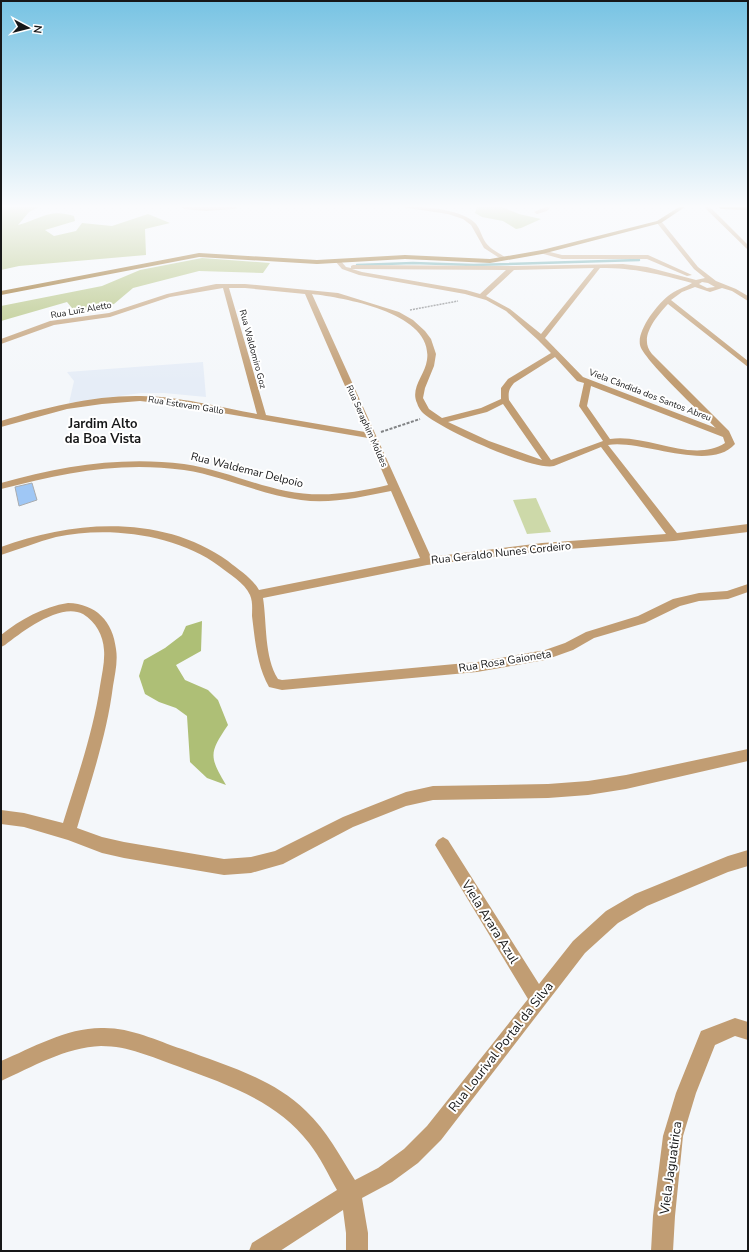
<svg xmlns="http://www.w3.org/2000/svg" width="749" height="1252" font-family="'Nunito Sans',sans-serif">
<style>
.built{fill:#e6edf7}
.green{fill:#cdd9a9}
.forest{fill:#aebf76}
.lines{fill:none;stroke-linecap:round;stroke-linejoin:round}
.stream{stroke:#549fa0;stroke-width:2.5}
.building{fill:#9fc7f5;stroke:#a9acaf}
.path-far1{stroke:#818385;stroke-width:1.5;stroke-dasharray:2 1;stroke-linecap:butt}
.path{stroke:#818385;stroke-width:2;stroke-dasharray:3 1.5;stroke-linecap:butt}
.minor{fill:#c19d73;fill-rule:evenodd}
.major{fill:#875400;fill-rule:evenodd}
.labels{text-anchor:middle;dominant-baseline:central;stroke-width:4;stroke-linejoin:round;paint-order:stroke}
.far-street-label{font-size:9px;fill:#161718;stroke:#fff}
.street-label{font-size:11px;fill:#161718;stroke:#fff}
.far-district-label{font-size:13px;font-weight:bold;fill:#161718;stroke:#fff}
.near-street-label{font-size:13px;fill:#161718;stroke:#fff}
</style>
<rect width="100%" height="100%" fill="#f4f7fa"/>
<path class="built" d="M203 362 206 397 164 393H141L69 403 74 381 67 372Z"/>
<path class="green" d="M536 498 551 532 527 534 513 500Z"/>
<g class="forest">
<path d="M1 207H39L29 212 18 225C41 219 49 208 74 216L75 221 45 230 54 236 76 231 82 223 112 226 148 214 170 223 145 229 146 255 19 266 1 270Z"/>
<path d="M477 207H502L519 214 541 219 521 228 516 229 503 221 482 217 475 213Z"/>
<path d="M202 258 270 263 263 273 199 271 133 288 114 304 77 314 67 302 1 321V306L102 286 140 270Z"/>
<path d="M202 621 201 651 176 665 185 680 208 690 218 700 228 725C209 753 209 756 226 785L207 778 190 762 187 716 176 708 159 702 145 694 139 676 144 660 165 648 182 635 186 626Z"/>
</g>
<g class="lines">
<path class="stream" d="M357 265 413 263 474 265 639 260"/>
</g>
<path class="building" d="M32 483 37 500 19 506 15 487Z"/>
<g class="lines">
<path class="path-far1" d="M410 310 458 301"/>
<path class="path" d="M381 432 420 419"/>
<g class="minor">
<path d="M181 207H238L235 209 206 211 184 209Z"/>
<path d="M401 207C418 205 460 209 474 222 480 227 481 236 486 243 491 250 500 253 506 258L501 259 484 248 471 225 463 219 448 214Z"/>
<path d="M545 207H551L547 211 537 214 534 212Z"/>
<path d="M704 207H710L748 245V250Z"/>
<path d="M657 221H661L698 267 716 281 736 289 748 296V301L732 291 722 288 710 292 695 287 682 292 671 300 748 361V367L668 304C656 317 638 338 652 354L729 431 735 444C710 473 641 439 608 445L677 533 748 524V532L674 541 542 551 427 565 263 598C267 623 264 657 278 679L282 680 477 662 545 650 565 643 586 632 638 616 673 599 699 593 727 591 748 584V592L728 599 699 601 680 606 645 623 594 638 573 650 545 660 477 672 282 690 269 687C257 666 255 640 252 616 252 610 253 602 250 595 245 583 229 574 219 566 176 534 108 526 56 537 37 542 20 549 1 555V547C73 520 163 514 228 561 239 570 252 578 259 590L420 558 391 491C361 497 331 504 301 500 261 495 224 476 184 470 119 461 63 473 1 489V483C60 466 122 456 184 464 219 469 252 484 286 491 321 498 354 493 388 485L368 438 175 405 140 401 102 404 67 409 1 427V421C44 408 90 396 136 396 173 395 220 407 257 414L223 288 170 297 110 317 54 325 1 344V339L50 321 109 313 167 294 216 284H245L338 293 399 312 413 320 425 331 431 339 436 354 434 366 425 388 423 398 429 409 442 418 481 408 501 399V388L508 379 551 353 538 340 506 311 486 300 465 294 359 275 342 269 335 261 336 260H340L346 267 351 268V266L353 265 512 266 623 264 647 267 696 280 705 278 694 269 657 223ZM594 268 541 334 510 309 486 296 514 270ZM600 268C636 268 658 274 692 283 686 287 675 290 668 296 657 305 637 330 640 345 642 358 703 415 716 428L583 377 545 338ZM352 269H353L506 270 480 294 466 290 362 272ZM702 282 708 283 715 287 707 288 699 284ZM229 288H245L305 294 365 432 266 415ZM312 294C345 298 434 313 427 360 425 375 410 388 417 403 418 407 421 411 423 413 440 429 533 471 554 466L601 447 666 534 542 543 431 557ZM555 357 577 381 584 383 579 406 603 441 551 460 509 400C508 392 509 389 514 383ZM591 386 723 437 725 443C692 464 646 433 610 439L587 406ZM503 404 542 460 489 441 448 422 487 412Z"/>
<path d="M542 250 562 255H648L692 275 687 276 647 259H562L540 253 539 252Z"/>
<path d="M68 603C96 604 113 621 116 649 118 661 115 674 113 686 107 734 91 781 77 828L102 837 124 842 224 859 251 857 275 851 343 817 406 792 433 786 548 784 588 781 626 775 748 749V761L626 789 588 795 548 798 433 800 406 806 353 827 283 864 251 873 224 875 124 858 102 853 68 840 24 827 1 824V810L24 813 63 823C77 778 93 733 100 686 102 674 105 661 104 650 103 635 96 622 83 614 60 602 22 632 5 645L1 647V635C21 619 43 607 68 603Z"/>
<path d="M443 837 448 840 539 984 573 941 606 911 635 894 728 856 748 850V866L728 872 647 906 618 923 585 953 441 1140 418 1163 392 1182 362 1198 368 1233V1251H346V1233L343 1210 280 1251H249L252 1243 337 1190C328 1174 320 1157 309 1143 276 1100 225 1084 177 1066 151 1057 129 1046 101 1046 66 1047 32 1067 1 1081V1061C32 1048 66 1028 101 1028 130 1027 155 1040 182 1049 225 1065 272 1078 306 1111 327 1131 340 1156 355 1180L378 1168 404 1149 427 1126 528 999 438 850 435 845 438 840Z"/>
<path d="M735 1018 748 1022V1040L735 1036 715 1045 696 1093 683 1136 675 1216 673 1251H651L653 1216 663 1136 676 1093 701 1031Z"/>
</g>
<g class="major">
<path d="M679 207H685L661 223 542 254 490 263 405 259 317 264 199 257 1 295V291L199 253 317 260 405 255 490 259 542 250 657 221Z"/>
<path d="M718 207H748V210L721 209Z"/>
</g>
</g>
<linearGradient id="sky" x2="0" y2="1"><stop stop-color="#77c3e3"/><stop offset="0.54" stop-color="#fafbfd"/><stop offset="1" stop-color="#fafbfd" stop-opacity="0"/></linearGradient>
<rect width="749" height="382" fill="url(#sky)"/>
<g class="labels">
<g class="far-street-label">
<text transform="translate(81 310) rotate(-10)">Rua Luiz Aletto</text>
<text transform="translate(253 349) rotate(75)">Rua Waldomiro Goz</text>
<text transform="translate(650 395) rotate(21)">Viela Cândida dos Santos Abreu</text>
<text transform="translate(186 405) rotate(9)">Rua Estevam Gallo</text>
<text transform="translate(367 426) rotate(66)">Rua Seraphim Moldes</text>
</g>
<g class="street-label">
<text transform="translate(247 470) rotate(14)">Rua Waldemar Delpoio</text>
<text transform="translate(501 553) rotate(-6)">Rua Geraldo Nunes Cordeiro</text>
<text transform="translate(505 661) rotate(-9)">Rua Rosa Gaioneta</text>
</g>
<g class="far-district-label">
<text x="103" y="424">Jardim Alto<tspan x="103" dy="15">da Boa Vista</tspan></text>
</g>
<g class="near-street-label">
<text transform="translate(490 922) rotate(58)">Viela Arara Azul</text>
<text transform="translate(501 1047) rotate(-52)">Rua Lourival Portal da Silva</text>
<text transform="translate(671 1168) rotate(-82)">Viela Jaguatirica</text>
</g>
</g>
<rect width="749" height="1252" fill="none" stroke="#161718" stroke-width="4"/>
<g transform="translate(28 28) rotate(97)" stroke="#ffffff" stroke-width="3" paint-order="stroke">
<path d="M0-3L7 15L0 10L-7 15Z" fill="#161718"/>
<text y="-6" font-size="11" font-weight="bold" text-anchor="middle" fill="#161718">N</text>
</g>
</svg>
